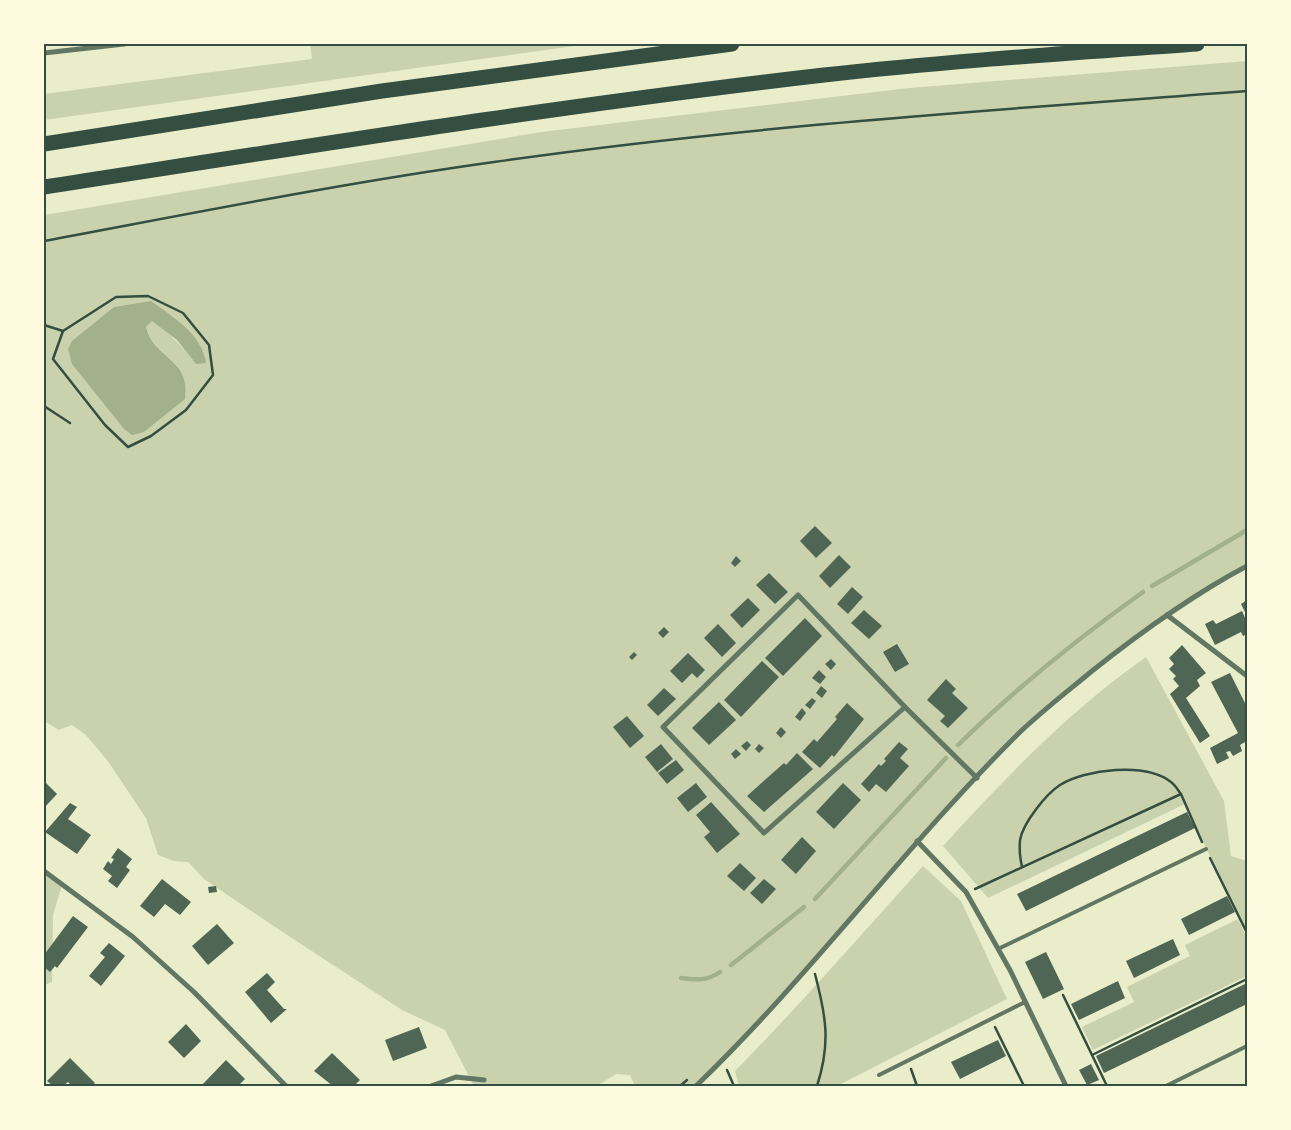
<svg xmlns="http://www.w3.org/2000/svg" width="1291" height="1130" font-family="'Sofia Sans Condensed',sans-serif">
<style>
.green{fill:#cad2ad;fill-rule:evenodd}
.water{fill:#a3b18a}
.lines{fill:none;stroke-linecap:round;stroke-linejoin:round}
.stream{stroke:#a3b18a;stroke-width:4.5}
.building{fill:#4f6655}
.path{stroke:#344e41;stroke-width:2.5}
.service{stroke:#617663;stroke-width:4}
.minor{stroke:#617663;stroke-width:5}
.motorway{stroke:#344e41;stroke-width:15}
.neatline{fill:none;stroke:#344e41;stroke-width:2}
</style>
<rect width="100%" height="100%" fill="#e9edc9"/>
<g class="green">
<path d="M310 44H589L44 120V94L312 59Z"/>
<path d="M1247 61V566L1118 651 1020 732 917 841 812 962 696 1086H635L630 1075 616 1074 597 1086H474L445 1030 402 1010 275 927 204 879 188 862 174 861 158 855 146 818 107 760 86 735 72 725 59 730 44 721V215L541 132 909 88ZM151 301 196 364C183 347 170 333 152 320L146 327C154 360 192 357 184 399L144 432 72 341Z"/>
<path d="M1146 657 1224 801 1231 856 1247 861V933L1185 804 988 898 943 846C1006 777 1069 711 1146 657Z"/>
<path d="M923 866 961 901 1007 999 837 1086H739L735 1071C800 1005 861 935 923 866Z"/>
<path d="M44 870 62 885 53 915 52 982 44 985Z"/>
<path d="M1238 919 1247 938V976L1093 1050 1082 1027 1134 1002 1127 987 1190 956 1185 945Z"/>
</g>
<path class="water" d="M151 301C173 317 202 334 206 363L196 364 177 340 152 321 146 327C154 360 191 357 185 399L144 432 132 435 124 429 72 364 68 349 72 341 114 307Z"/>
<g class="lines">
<g class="stream">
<path d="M1152 586 1247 530"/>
<path d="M958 745C1016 688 1077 639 1143 592"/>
<path d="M815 899 946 758"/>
<path d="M731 965 804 907"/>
<path d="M681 978C696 980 707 981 720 972"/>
</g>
</g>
<g class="building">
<path d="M815 526 832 543 816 558 800 541Z"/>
<path d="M839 555 851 567 830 588 819 576Z"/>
<path d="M736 556 741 561 735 567 731 563Z"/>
<path d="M769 573 788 592 775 604 756 585Z"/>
<path d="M852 587 863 597 848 614 837 604Z"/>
<path d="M748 598 760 610 742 628 730 615Z"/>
<path d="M1247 600V616L1241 604Z"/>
<path d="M864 610 882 626 869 639 851 623Z"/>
<path d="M1242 611 1247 622V634L1243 636 1241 632 1215 645 1205 624 1213 620 1216 624Z"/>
<path d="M805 618 822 636 783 676 765 658Z"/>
<path d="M718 624 736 643 722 657 704 638Z"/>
<path d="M664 627 669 632 663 638 658 633Z"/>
<path d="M897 644 909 664 895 672 883 652Z"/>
<path d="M1182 645 1206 673 1197 680 1200 686 1186 698 1210 736 1200 743 1170 694 1179 686 1173 679 1176 676 1169 669 1174 664 1169 658Z"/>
<path d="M634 652 637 655 632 660 629 657Z"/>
<path d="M688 653 705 670 697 678 692 673 682 683 670 671Z"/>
<path d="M831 659 836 664 831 670 825 664Z"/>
<path d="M762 661 779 677 741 717 724 700Z"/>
<path d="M819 670 826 677 820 684 812 678Z"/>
<path d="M1230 673 1247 707V741L1240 745 1242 751 1233 756 1230 751 1226 752 1229 758 1217 764 1210 748 1238 733 1211 682Z"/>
<path d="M946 679 956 689 952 693 968 708 948 728 940 721 945 716 927 700Z"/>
<path d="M821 686 827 691 822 698 816 693Z"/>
<path d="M664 688 676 699 658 716 647 705Z"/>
<path d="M812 698 816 701 810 709 805 705Z"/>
<path d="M719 702 736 720 709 745 692 728Z"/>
<path d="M847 703 864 719 834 757 832 755 820 768 802 752 814 739 817 742 837 719 835 717Z"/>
<path d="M802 708 806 713 800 721 795 717Z"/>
<path d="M627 716 644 736 630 748 613 727Z"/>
<path d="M781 727 786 732 781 738 776 733Z"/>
<path d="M747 741 751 745 746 751 741 746Z"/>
<path d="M899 742 908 749 900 758 909 766 886 792 876 784 869 792 861 784 879 764 881 766 886 761 884 759Z"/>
<path d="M661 744 673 759 657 772 645 757Z"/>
<path d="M759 744 764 748 759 753 755 749Z"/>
<path d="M736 749 741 754 735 759 731 754Z"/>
<path d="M797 753 813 769 764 812 747 796 784 763 786 765Z"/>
<path d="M676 760 684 770 667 784 658 773Z"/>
<path d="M44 781 57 794 44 808Z"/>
<path d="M696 783 707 797 688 812 677 798Z"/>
<path d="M843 783 861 800 834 829 816 812Z"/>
<path d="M711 802 740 834 717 853 704 837 710 832 696 815Z"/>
<path d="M70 803 77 807 68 819 91 835 77 854 45 832Z"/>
<path d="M1187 812 1195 828 1026 911 1017 894Z"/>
<path d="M802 837 816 851 796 874 781 860Z"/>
<path d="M118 848 132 859 126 867 130 870 117 888 108 881 112 876 103 869 108 861 111 864 114 859 111 858Z"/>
<path d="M740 863 756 878 744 891 727 876Z"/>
<path d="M162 879 191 902 180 915 165 904 154 917 140 906Z"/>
<path d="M764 879 776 889 762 904 750 893Z"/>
<path d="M216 886 217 892 209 893 208 887Z"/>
<path d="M1227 896 1235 912 1189 935 1181 919Z"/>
<path d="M73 916 88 927 57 968 55 966 50 972 44 967V955Z"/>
<path d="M217 924 234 943 208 965 192 946Z"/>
<path d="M1173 939 1180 955 1134 978 1126 961Z"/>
<path d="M109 943 125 956 101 986 89 976 105 957 100 953Z"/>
<path d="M1046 952 1064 989 1043 999 1025 962Z"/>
<path d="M267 973 275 982 267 990 284 1009H287L271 1023 245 992Z"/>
<path d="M1118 981 1125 998 1079 1020 1071 1004Z"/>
<path d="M1247 983V1004L1104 1073 1096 1056Z"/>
<path d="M186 1024 201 1041 184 1058 168 1042Z"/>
<path d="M419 1027 427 1048 393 1061 385 1040Z"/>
<path d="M998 1040 1006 1056 960 1079 951 1062Z"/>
<path d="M332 1053 360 1080 354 1086H333L314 1071Z"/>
<path d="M70 1058 95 1083 92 1086H72L68 1082 63 1086H53L47 1081Z"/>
<path d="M226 1060 245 1079 238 1086H201Z"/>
<path d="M1091 1064 1099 1080 1087 1085 1079 1070Z"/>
</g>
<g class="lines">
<g class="path">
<path d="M44 241C194 213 343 183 494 162 744 126 996 110 1247 91"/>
<path d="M148 296 183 313 209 345 213 375 186 410 151 436 128 447 105 425 53 359 63 331 116 297Z"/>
<path d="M44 325 63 331"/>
<path d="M44 406 70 423"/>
<path d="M1210 858 1247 933"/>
<path d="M1022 867C1020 858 1019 850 1020 840 1023 823 1046 794 1060 785 1085 769 1146 762 1171 782 1175 785 1178 790 1181 794"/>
<path d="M975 889 1181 794 1202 842"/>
<path d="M815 974C826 1016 831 1043 817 1086"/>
<path d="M1063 995 1107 1086"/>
<path d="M995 1027 1024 1086"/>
<path d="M1092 1055 1247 979"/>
<path d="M911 1069 917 1086"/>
<path d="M727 1070 734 1086"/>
<path d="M680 1086 687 1080"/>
</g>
<g class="service">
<path d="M998 949 1206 849"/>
<path d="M879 1075 1025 1002"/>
<path d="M1166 1086 1247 1046"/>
</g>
<g class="minor">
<path d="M44 53 124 44"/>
<path d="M1167 615 1247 676"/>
<path d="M905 707 764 833 663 727 798 595 905 707 977 778"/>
<path d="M917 841 966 892 1010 970 1066 1086"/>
<path d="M44 871 133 937 194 992 286 1086"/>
<path d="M431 1086 456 1077 484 1080"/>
<path d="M696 1086C811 975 906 845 1019 733 1042 711 1068 691 1092 671 1141 632 1192 595 1247 566"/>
</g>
<g class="motorway">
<path d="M44 144 382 91 732 44"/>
<path d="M44 187C303 147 563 105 824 75 948 61 1073 53 1197 44"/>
</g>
</g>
<rect width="1291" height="1130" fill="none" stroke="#fefae0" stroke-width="90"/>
<rect x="45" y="45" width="1201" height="1040" class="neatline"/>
</svg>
